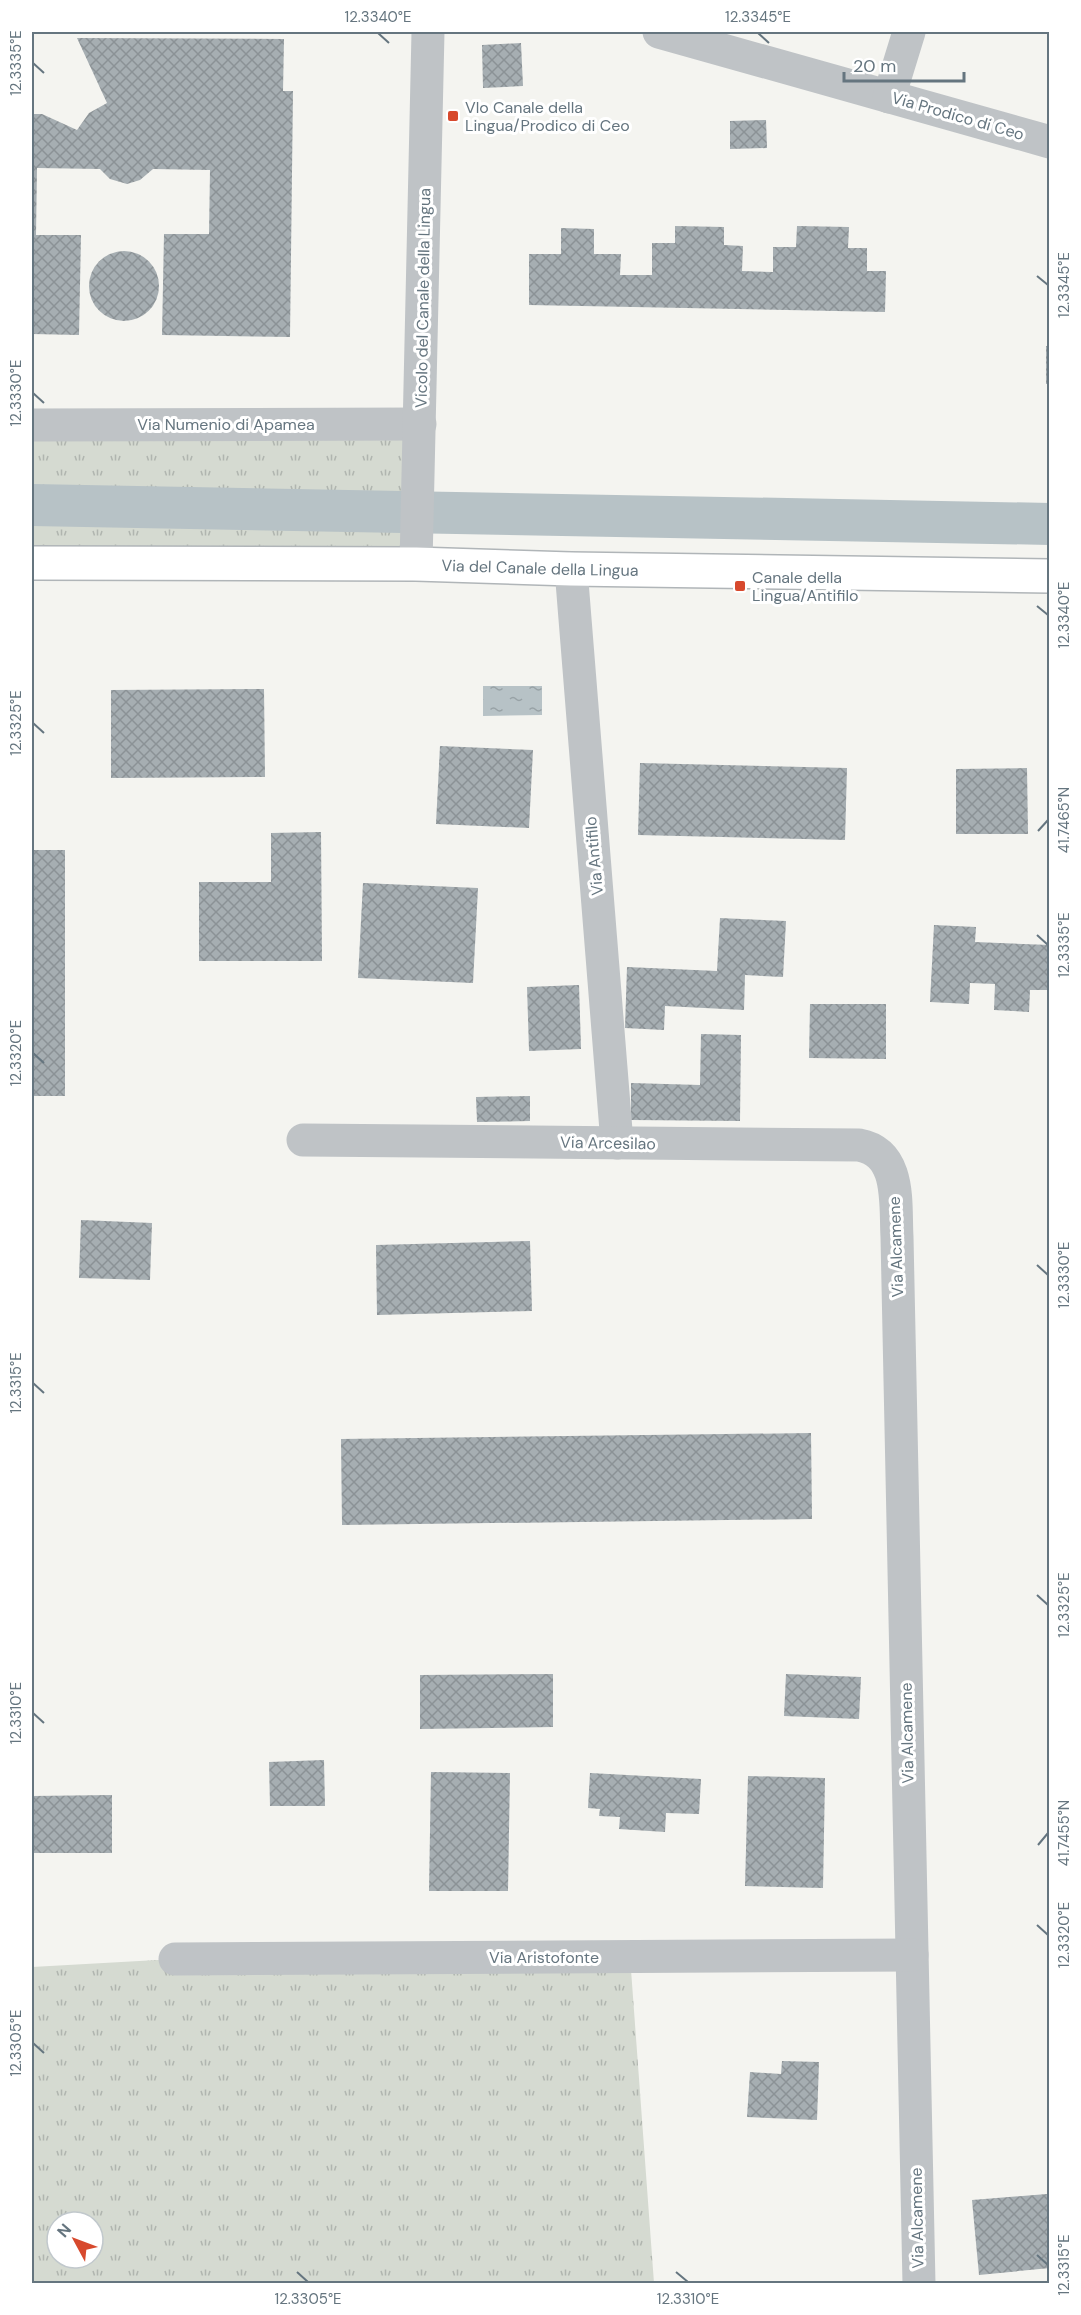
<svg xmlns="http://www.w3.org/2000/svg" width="1081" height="2315" font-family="'DM Sans',sans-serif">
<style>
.grass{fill:url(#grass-tufts);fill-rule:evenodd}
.water{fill:url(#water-ripples)}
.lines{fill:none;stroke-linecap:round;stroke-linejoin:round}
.canal{stroke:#b7c2c6;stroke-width:42}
.building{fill:url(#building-cross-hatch)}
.secondary-casing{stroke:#b0b5b8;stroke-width:36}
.street{stroke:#bfc3c6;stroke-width:33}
.secondary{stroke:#fff;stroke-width:33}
.ticks{fill:none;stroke:#65757f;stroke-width:2}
.poi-dot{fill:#d7492d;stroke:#fff;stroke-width:2}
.labels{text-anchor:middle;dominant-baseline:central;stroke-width:6;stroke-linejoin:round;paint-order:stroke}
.poi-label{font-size:16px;fill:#65757f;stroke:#fff;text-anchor:start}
.street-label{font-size:16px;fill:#65757f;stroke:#fff}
.neatline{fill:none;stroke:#65757f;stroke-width:2}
.ticks-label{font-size:15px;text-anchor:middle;fill:#65757f}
</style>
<defs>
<pattern id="grass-tufts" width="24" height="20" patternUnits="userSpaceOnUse" patternTransform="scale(1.5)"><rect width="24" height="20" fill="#d5dad1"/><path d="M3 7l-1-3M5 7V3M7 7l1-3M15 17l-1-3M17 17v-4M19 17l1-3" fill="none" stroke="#b0b5af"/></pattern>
<pattern id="water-ripples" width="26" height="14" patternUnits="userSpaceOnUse" patternTransform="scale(1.5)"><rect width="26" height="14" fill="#b7c2c6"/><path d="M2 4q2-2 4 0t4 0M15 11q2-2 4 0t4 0" fill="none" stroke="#98a2a6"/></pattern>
<pattern id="building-cross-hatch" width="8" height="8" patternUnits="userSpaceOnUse" patternTransform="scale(1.5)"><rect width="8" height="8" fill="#a6aeb2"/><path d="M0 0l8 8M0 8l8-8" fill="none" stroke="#8b9296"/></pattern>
</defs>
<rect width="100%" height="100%" fill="#f4f4f0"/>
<g class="grass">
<path d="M32 422 420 424 416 564 32 558Z"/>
<path d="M630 1956 654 2283 32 2284V1967L175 1959ZM57 2222H93V2258H57Z"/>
</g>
<path class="water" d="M483 686H542V715L483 716Z"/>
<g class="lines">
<path class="canal" d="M32 505 1050 524"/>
</g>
<g class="building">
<path d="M77 38 284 39 283 91H293L290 337 162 335 164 234H209L210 170 153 169 140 180 127 184 110 179 100 169 37 168 36 235H81L79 335 32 334V114H42L77 130 89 113 107 103Z"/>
<path d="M521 43 523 86 483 88 482 45Z"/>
<path d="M766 120 767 148 730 149V121Z"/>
<path d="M675 226 724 227V245L743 246 742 271 773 272V247H796L797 226 849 227 848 248H867V271H886L885 312 529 305V254H561V228L594 229V254H621L620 275H652V243H675Z"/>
<circle cx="124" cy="286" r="35"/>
<rect x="1046" y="346" width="4" height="38"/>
<path d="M264 689 265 777 111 778V690Z"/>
<path d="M440 746 533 750 529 828 436 824Z"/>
<path d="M640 763 847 768 845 840 638 835Z"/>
<path d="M1027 768 1028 834H956V769Z"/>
<path d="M321 832 322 961H199V882H271V833Z"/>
<rect x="32" y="850" width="33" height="246"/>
<path d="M363 883 478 888 473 983 358 978Z"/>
<path d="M720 918 786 921 783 977 745 975 744 1010 665 1006 664 1030 625 1028 627 967 717 971Z"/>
<path d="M934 925 976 927 975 942 1050 945V990H1030L1029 1012 994 1010 995 984 970 983 969 1004 930 1002Z"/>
<path d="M579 985 581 1049 529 1051 527 987Z"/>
<path d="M810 1004H886V1059L809 1058Z"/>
<path d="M701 1034 741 1035 740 1121 631 1120V1083L700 1085Z"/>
<path d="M530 1096V1121L477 1122 476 1097Z"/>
<path d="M81 1220 152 1223 150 1280 79 1278Z"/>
<path d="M530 1241 532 1311 377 1315 376 1245Z"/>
<path d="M811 1433 812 1519 342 1525 341 1439Z"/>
<path d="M553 1674V1727L420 1729V1675Z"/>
<path d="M786 1674 861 1677 859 1719 784 1716Z"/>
<path d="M324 1760 325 1806H270L269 1762Z"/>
<path d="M431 1772 510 1773 508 1891H429Z"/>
<path d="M590 1773 701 1779 699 1814 666 1813 665 1832 619 1829 620 1817 599 1816 600 1809 588 1808Z"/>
<path d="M748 1776 825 1778 823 1888 745 1886Z"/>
<path d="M112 1795V1853H32V1796Z"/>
<path d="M782 2061 819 2062 817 2120 747 2117 750 2072 781 2074Z"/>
<path d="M1047 2194 1050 2226V2268L979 2275 972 2200Z"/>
</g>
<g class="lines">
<defs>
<g id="secondary">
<path id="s1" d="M32 563 416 564 571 569 1050 576"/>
</g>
</defs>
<use href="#secondary" class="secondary-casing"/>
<g class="street">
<path d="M659 32 1050 142"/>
<path d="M889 97 909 32"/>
<path d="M32 425 420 424"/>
<path d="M416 564 428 32"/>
<path d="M571 569 617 1143"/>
<path d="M303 1140 859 1145C902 1153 895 1204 897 1237L919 2284"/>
<path d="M175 1959 912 1955"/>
</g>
<use href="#secondary" class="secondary"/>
</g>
<path class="ticks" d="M378 33 389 43M758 33 769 43M33 63 44 73M1037 276 1048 285M33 393 44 403M1037 606 1048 615M33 723 44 733M1038 831 1048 820M1037 935 1048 945M33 1053 44 1063M1037 1265 1048 1275M33 1383 44 1393M1037 1595 1048 1605M33 1713 44 1723M1038 1845 1048 1833M1037 1925 1048 1935M33 2043 44 2053M1037 2255 1048 2265M297 2272 308 2282M676 2272 688 2282"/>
<g class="poi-dot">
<rect x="447" y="110" width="12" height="12" rx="3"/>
<rect x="734" y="580" width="12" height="12" rx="3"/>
</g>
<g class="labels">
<g class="poi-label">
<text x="465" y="107">Vlo Canale della<tspan x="465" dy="18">Lingua/Prodico di Ceo</tspan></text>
<text x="752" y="577">Canale della<tspan x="752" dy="18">Lingua/Antifilo</tspan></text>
</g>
<g class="street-label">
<text transform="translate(958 116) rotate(16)">Via Prodico di Ceo</text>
<text transform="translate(423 298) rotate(-89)">Vicolo del Canale della Lingua</text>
<text x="226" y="424">Via Numenio di Apamea</text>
<text stroke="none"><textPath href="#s1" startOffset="508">Via del Canale della Lingua</textPath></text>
<text transform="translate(594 856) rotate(-95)">Via Antifilo</text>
<text transform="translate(608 1143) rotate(1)">Via Arcesilao</text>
<text transform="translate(896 1247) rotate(-92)">Via Alcamene</text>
<text transform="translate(907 1733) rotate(-91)">Via Alcamene</text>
<text x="544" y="1957">Via Aristofonte</text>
<text transform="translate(917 2218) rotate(-91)">Via Alcamene</text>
</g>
</g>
<rect width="1081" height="2315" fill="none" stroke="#ffffff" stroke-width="66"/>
<g transform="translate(75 2240) rotate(311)"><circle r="28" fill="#ffffff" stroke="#c1c8cc" stroke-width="1.5"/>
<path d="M0-4.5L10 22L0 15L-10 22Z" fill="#d7492d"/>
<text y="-9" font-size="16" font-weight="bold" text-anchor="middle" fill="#65757f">N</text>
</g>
<path d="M844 72v9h120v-9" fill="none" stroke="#65757f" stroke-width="3"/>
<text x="853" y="72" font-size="18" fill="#65757f" stroke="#ffffff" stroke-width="4.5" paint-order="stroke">20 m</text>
<rect x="33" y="33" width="1015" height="2249" class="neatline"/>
<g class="ticks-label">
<text x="378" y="22">12.3340°E</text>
<text x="758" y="22">12.3345°E</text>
<text transform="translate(16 63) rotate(-90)" y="5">12.3335°E</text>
<text transform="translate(1064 285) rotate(-90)" y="5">12.3345°E</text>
<text transform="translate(16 393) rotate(-90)" y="5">12.3330°E</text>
<text transform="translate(1064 615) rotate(-90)" y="5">12.3340°E</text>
<text transform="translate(16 723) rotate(-90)" y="5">12.3325°E</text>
<text transform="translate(1064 820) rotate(-90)" y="5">41.7465°N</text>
<text transform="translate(1064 945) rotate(-90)" y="5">12.3335°E</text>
<text transform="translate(16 1053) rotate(-90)" y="5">12.3320°E</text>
<text transform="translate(1064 1275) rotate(-90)" y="5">12.3330°E</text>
<text transform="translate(16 1383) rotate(-90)" y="5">12.3315°E</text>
<text transform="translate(1064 1605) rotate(-90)" y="5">12.3325°E</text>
<text transform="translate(16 1713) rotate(-90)" y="5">12.3310°E</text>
<text transform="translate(1064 1833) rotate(-90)" y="5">41.7455°N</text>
<text transform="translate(1064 1935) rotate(-90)" y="5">12.3320°E</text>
<text transform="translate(16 2043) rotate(-90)" y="5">12.3305°E</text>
<text transform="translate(1064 2265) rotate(-90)" y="5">12.3315°E</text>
<text x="308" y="2304">12.3305°E</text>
<text x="688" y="2304">12.3310°E</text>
</g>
</svg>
